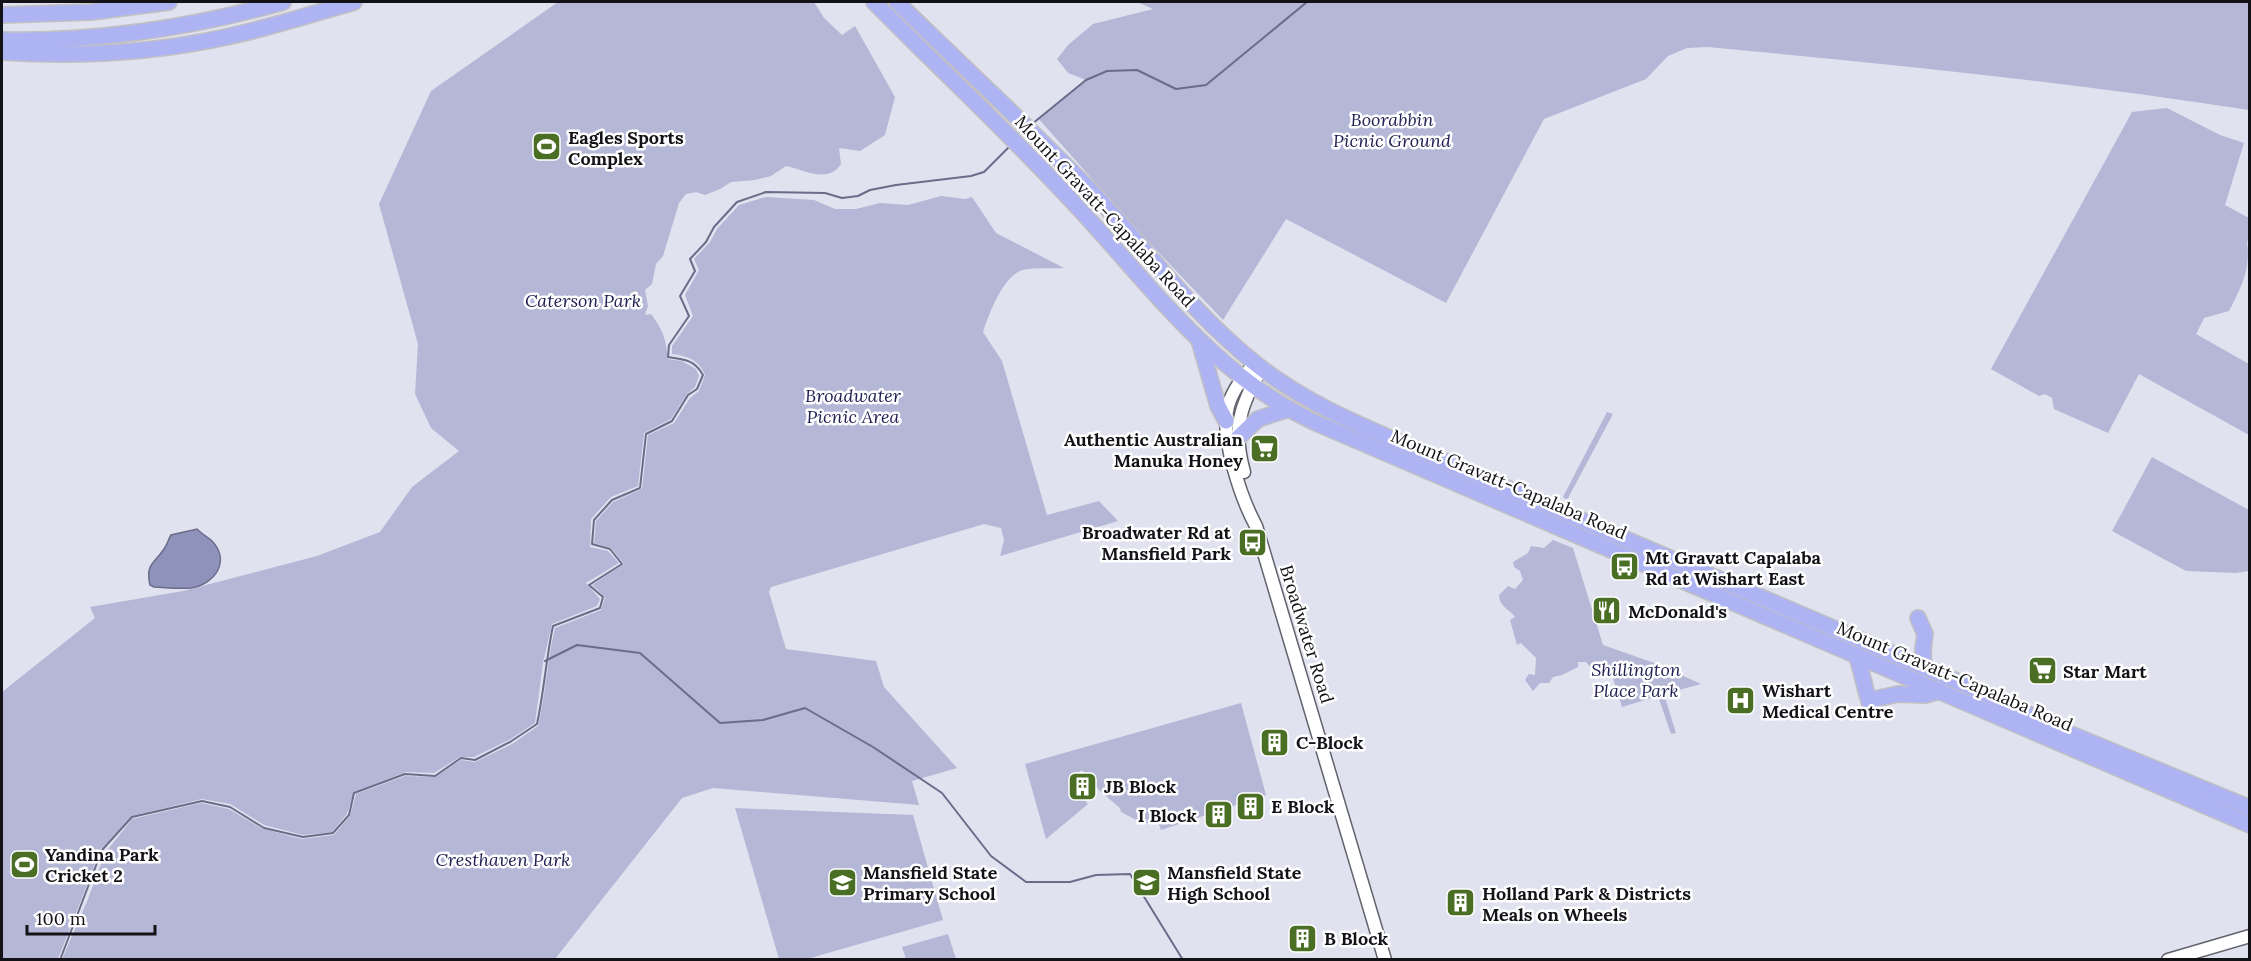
<svg xmlns="http://www.w3.org/2000/svg" width="2251" height="961" font-family="Lora,serif">
<style>
.green{fill:#b4b7d6}
.water{fill:#8f92bb;stroke:#6a6c8a;stroke-width:1.5}
.lines{fill:none;stroke-linecap:round;stroke-linejoin:round}
.stream{stroke:#6a6c8a;stroke-width:2}
.secondary-casing{stroke:#61626d;stroke-width:15}
.highway-casing{stroke:#c1c1c3;stroke-width:18}
.secondary{stroke:#fff;stroke-width:12}
.highway{stroke:#aeb3f3;stroke-width:15}
.labels{text-anchor:middle;dominant-baseline:central;stroke-width:5;stroke-linejoin:round;paint-order:stroke}
.park-label{font-size:18px;font-style:italic;fill:#232154;stroke:#fff}
.poi-label{font-size:18px;font-weight:bold;fill:#121217;stroke:#fff;text-anchor:start}
.street-label{font-size:18px;fill:#121217;stroke:#fff}
</style>
<rect width="100%" height="100%" fill="#e1e2ef"/>
<g class="green">
<path d="M558 2H814L824 18 842 35 855 26 895 97 885 135 860 151 839 148 841 164C828 184 805 170 786 166L771 176 755 180 731 182 720 189 705 195 696 192 686 194 679 203 663 256 656 264 652 284 645 290 648 306 645 315 651 314C663 330 666 339 668 359L682 361 696 369 699 376 695 387 687 394 671 419 644 433 638 486 611 497 591 519 590 547 608 551 619 563 586 583 600 599 597 606 552 624 543 663 535 723 509 740 474 757H460L434 773 406 772 354 792 347 814 332 832 303 835 264 825 230 804 202 799 132 816 101 849 58 959H2V692L95 618 90 607 183 591 317 556 380 532 412 487 459 451 431 428 415 394 418 344 379 204 431 91Z"/>
<path d="M1137 2H2249V110C2070 82 1889 64 1708 47L1687 48 1668 56 1646 79 1544 119 1446 303 1286 219 1223 320 1139 232 1038 118 1086 80 1068 73 1057 59 1068 45 1093 24 1153 9Z"/>
<path d="M2167 108 2220 135 2244 143 2225 205 2249 218V237L2247 242C2251 269 2241 288 2229 311L2204 318 2196 334 2249 364V435L2139 374 2108 433 2054 409 2052 398 2045 394 2039 396 1991 369 2132 112Z"/>
<path d="M941 196 965 199 972 197 996 233 1064 268C1053 269 1029 267 1020 271 1002 279 989 314 983 332L1002 361 1047 515 1099 501 1118 521 1000 556 1004 540 1001 528 984 524 771 587 769 592 786 649 876 661 884 687 957 768 912 781 919 805 713 788 682 798 555 959H62L88 899 105 853 132 819 201 803 229 809 263 829 302 839 334 835 350 816 356 794 405 776 435 777 461 760 475 762 512 744 538 726C546 693 547 661 555 628L601 610 605 597 592 585 624 564 611 548 594 543 596 521 613 502 642 489 648 435 674 423 690 398 699 391 705 375C699 360 688 356 672 354V346L693 316 685 295 699 270 694 259 710 242 717 229 739 205 766 197 814 200 835 209H856L880 203 908 205Z"/>
<path d="M1607 412 1613 414 1567 500 1563 497Z"/>
<path d="M2152 457 2249 510V571L2236 573 2186 571 2112 531Z"/>
<path d="M1553 540 1573 548 1603 645 1657 664 1701 684 1664 694 1676 733 1671 734 1658 696 1622 707 1611 672H1606L1602 667 1597 671 1592 669 1586 662H1578V667L1562 675 1553 677 1549 683H1540L1533 691 1525 680 1529 674 1535 675 1536 658 1521 643 1517 645 1510 620 1515 617C1509 609 1499 606 1499 595L1508 586 1515 589 1523 580 1520 571 1514 567 1513 562 1528 553 1531 546 1544 548Z"/>
<path d="M1241 703 1266 795 1161 830 1158 821 1144 824 1121 812 1120 808 1100 791 1082 770 1068 780 1088 804 1046 839 1025 764Z"/>
<path d="M735 808 913 815 943 920 807 959H779Z"/>
<path d="M948 934 956 959H906L902 947Z"/>
</g>
<path class="water" d="M197 529C202 534 207 537 212 541 231 561 215 584 191 588 180 589 166 588 154 587L150 585C145 564 155 563 164 549 167 545 168 540 171 535Z"/>
<g class="lines">
<g class="stream">
<path d="M1032 124 1086 80 1107 71 1137 70 1176 89 1206 85 1307 2"/>
<path d="M545 661 577 645 640 653 720 723 763 720 805 708 873 747 942 793 991 856 1026 882H1070L1096 875 1130 874 1183 960"/>
<path d="M60 960 102 850 132 817 202 801 230 807 264 828 303 837 333 833 349 815 354 793 405 774 435 776 461 758 475 760 510 742 537 724C544 692 546 659 553 626L600 608 603 597 589 585 622 564 610 549 592 544 594 520 612 500 640 488 646 434 672 421 688 395 697 389 703 375C695 360 684 359 668 357L669 345 689 316 680 296 695 271 690 259 706 242 714 227 737 202 766 192 825 193 842 198 858 196 870 190 896 185 971 176 984 172 1011 145"/>
</g>
<defs>
<g id="secondary">
<path d="M1255 363C1244 376 1233 389 1228 406 1220 437 1241 498 1256 526L1385 960"/>
<path d="M1244 472C1232 430 1240 405 1262 368"/>
<path d="M2168 960 2250 936"/>
</g>
<g id="highway">
<path d="M874 2C939 68 1007 131 1070 199 1146 279 1211 374 1314 422L2250 825"/>
<path d="M897 2C962 66 1029 127 1093 193 1147 250 1194 315 1256 364 1301 400 1352 422 1404 444L1968 686 2068 733 2250 808"/>
<path d="M2 15 91 12 169 2"/>
<path d="M2 40C98 42 190 28 283 2"/>
<path d="M2 52C76 57 153 53 226 37 269 28 312 14 354 2"/>
<path d="M1199 340 1218 406 1226 421"/>
<path d="M1238 438 1258 419 1289 409"/>
<path d="M1918 618 1925 634 1923 649 1924 668"/>
<path d="M1856 655C1863 672 1864 690 1871 706"/>
<path d="M1875 699 1898 694 1925 695 1940 691"/>
</g>
</defs>
<use href="#secondary" class="secondary-casing"/>
<use href="#highway" class="highway-casing"/>
<use href="#secondary" class="secondary"/>
<use href="#highway" class="highway"/>
</g>
<defs>
<symbol id="stadium-square" viewBox="-11 -11 22 22"><rect x="-9" y="-9" width="18" height="18" rx="4" fill="#4b6e25" stroke="#fff"/><path d="M0-5a6.5 5 0 1 0 0 10a6.5 5 0 1 0 0-10ZM-3.5-1.8h7v3.6h-7Z" fill="#fff"/></symbol>
<symbol id="supermarket-square" viewBox="-11 -11 22 22"><rect x="-9" y="-9" width="18" height="18" rx="4" fill="#4b6e25" stroke="#fff"/><path d="M-6-5.5h2.5l.6 2H6L4.5 2H-2.5L-4.4-4H-6ZM-1.5 3.2a1.3 1.3 0 1 0 .1 0ZM3 3.2a1.3 1.3 0 1 0 .1 0Z" fill="#fff"/></symbol>
<symbol id="bus-square" viewBox="-11 -11 22 22"><rect x="-9" y="-9" width="18" height="18" rx="4" fill="#4b6e25" stroke="#fff"/><path d="M-5-6H5V4H4V6H2V4H-2V6H-4V4H-5ZM-3.5-4V0h7V-4ZM-3.5 1.2v1.5H-2V1.2ZM2 1.2v1.5H3.5V1.2Z" fill="#fff"/></symbol>
<symbol id="restaurant-square" viewBox="-11 -11 22 22"><rect x="-9" y="-9" width="18" height="18" rx="4" fill="#4b6e25" stroke="#fff"/><path d="M-5-6h1v4h1v-4h1v4h1v-4h1v5L-1.5 .5V6h-2V.5L-5-1ZM5-6V6H3V1.5H1.5Q1.5-4 5-6Z" fill="#fff"/></symbol>
<symbol id="hospital-square" viewBox="-11 -11 22 22"><rect x="-9" y="-9" width="18" height="18" rx="4" fill="#4b6e25" stroke="#fff"/><path d="M-5-5h3v3.5h4V-5h3V5h-3V1.5h-4V5h-3Z" fill="#fff"/></symbol>
<symbol id="building-square" viewBox="-11 -11 22 22"><rect x="-9" y="-9" width="18" height="18" rx="4" fill="#4b6e25" stroke="#fff"/><path d="M-4-6H4V6H1V3H-1V6H-4ZM-2.5-4.3h1.7v1.8h-1.7ZM.8-4.3h1.7v1.8H.8ZM-2.5-1h1.7V.8h-1.7ZM.8-1h1.7V.8H.8Z" fill="#fff"/></symbol>
<symbol id="school-square" viewBox="-11 -11 22 22"><rect x="-9" y="-9" width="18" height="18" rx="4" fill="#4b6e25" stroke="#fff"/><path d="M0-5L7-2L0 1L-7-2ZM-4 1L0 2.5L4 1V4Q0 6-4 4Z" fill="#fff"/></symbol>
</defs>
<g fill-rule="evenodd">
<use href="#stadium-square" x="530" y="130" width="33" height="33"/>
<use href="#supermarket-square" x="1248" y="432" width="33" height="33"/>
<use href="#bus-square" x="1236" y="526" width="33" height="33"/>
<use href="#bus-square" x="1608" y="550" width="33" height="33"/>
<use href="#restaurant-square" x="1590" y="594" width="33" height="33"/>
<use href="#supermarket-square" x="2026" y="654" width="33" height="33"/>
<use href="#hospital-square" x="1724" y="684" width="33" height="33"/>
<use href="#building-square" x="1258" y="726" width="33" height="33"/>
<use href="#building-square" x="1066" y="770" width="33" height="33"/>
<use href="#building-square" x="1234" y="790" width="33" height="33"/>
<use href="#building-square" x="1202" y="798" width="33" height="33"/>
<use href="#stadium-square" x="8" y="848" width="33" height="33"/>
<use href="#school-square" x="826" y="866" width="33" height="33"/>
<use href="#school-square" x="1130" y="866" width="33" height="33"/>
<use href="#building-square" x="1444" y="886" width="33" height="33"/>
<use href="#building-square" x="1286" y="922" width="33" height="33"/>
</g>
<g class="labels">
<g class="park-label">
<text x="1392" y="119">Boorabbin<tspan x="1392" dy="21">Picnic Ground</tspan></text>
<text x="583" y="300">Caterson Park</text>
<text x="853" y="395">Broadwater<tspan x="853" dy="21">Picnic Area</tspan></text>
<text x="1636" y="669">Shillington<tspan x="1636" dy="21">Place Park</tspan></text>
<text x="503" y="859">Cresthaven Park</text>
</g>
<g class="poi-label">
<text x="568" y="137">Eagles Sports<tspan x="568" dy="21">Complex</tspan></text>
<text x="1243" y="439" text-anchor="end">Authentic Australian<tspan x="1243" dy="21">Manuka Honey</tspan></text>
<text x="1231" y="532" text-anchor="end">Broadwater Rd at<tspan x="1231" dy="21">Mansfield Park</tspan></text>
<text x="1645" y="557">Mt Gravatt Capalaba<tspan x="1645" dy="21">Rd at Wishart East</tspan></text>
<text x="1628" y="611">McDonald's</text>
<text x="2063" y="671">Star Mart</text>
<text x="1762" y="690">Wishart<tspan x="1762" dy="21">Medical Centre</tspan></text>
<text x="1296" y="742">C-Block</text>
<text x="1104" y="786">JB Block</text>
<text x="1271" y="806">E Block</text>
<text x="1197" y="815" text-anchor="end">I Block</text>
<text x="45" y="854">Yandina Park<tspan x="45" dy="21">Cricket 2</tspan></text>
<text x="863" y="872">Mansfield State<tspan x="863" dy="21">Primary School</tspan></text>
<text x="1167" y="872">Mansfield State<tspan x="1167" dy="21">High School</tspan></text>
<text x="1482" y="893">Holland Park &amp; Districts<tspan x="1482" dy="21">Meals on Wheels</tspan></text>
<text x="1324" y="938">B Block</text>
</g>
<g class="street-label">
<text transform="translate(1105 211) rotate(47)">Mount Gravatt-Capalaba Road</text>
<text transform="translate(1509 484) rotate(23)">Mount Gravatt-Capalaba Road</text>
<text transform="translate(1307 634) rotate(73)">Broadwater Road</text>
<text transform="translate(1955 676) rotate(23)">Mount Gravatt-Capalaba Road</text>
</g>
</g>
<rect width="2251" height="961" fill="none" stroke="#121217" stroke-width="6"/>
<path d="M27 925v9h128v-9" fill="none" stroke="#121217" stroke-width="3"/>
<text x="36" y="925" font-size="18" fill="#121217" stroke="#ffffff" stroke-width="4.5" paint-order="stroke">100 m</text>
</svg>
